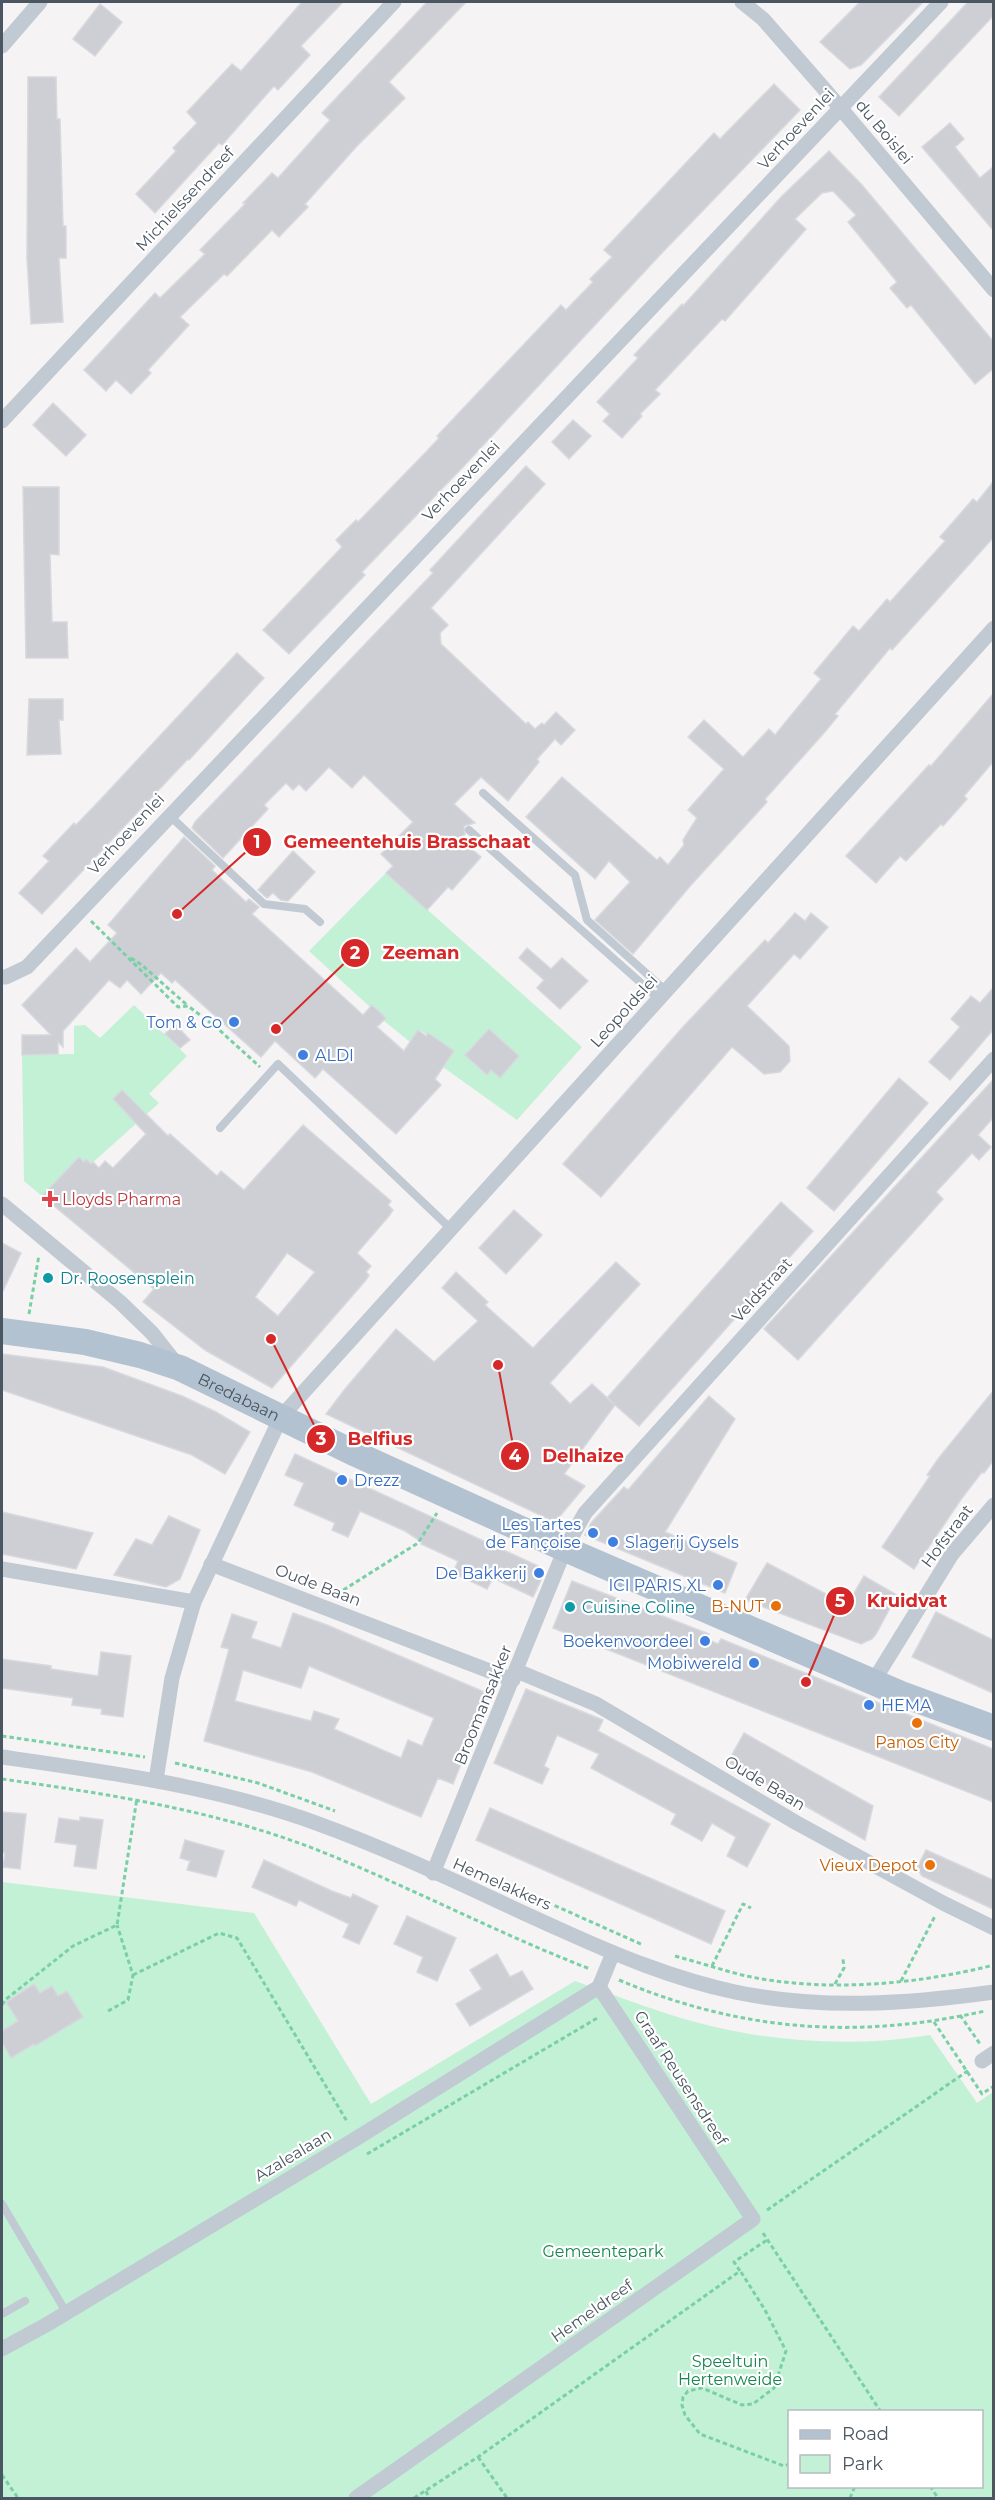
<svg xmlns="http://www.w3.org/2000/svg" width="995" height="2500" font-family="Montserrat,sans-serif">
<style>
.green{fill:#c3f1d5;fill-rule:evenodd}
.building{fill:#cdcfd5;stroke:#d7d9de;stroke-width:1.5;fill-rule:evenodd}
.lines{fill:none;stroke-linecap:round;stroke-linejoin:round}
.path{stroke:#7ad0a6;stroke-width:3;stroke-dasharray:4.5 3;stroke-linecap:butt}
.service{stroke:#c1cad2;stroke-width:8}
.minor{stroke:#c1cad2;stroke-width:15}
.primary{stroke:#b3c2d1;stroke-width:26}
.shop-dot{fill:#3f7fe0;stroke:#fff;stroke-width:2}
.health-dot{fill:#e0444e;stroke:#fff;stroke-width:2}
.culture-dot{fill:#0f9aa8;stroke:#fff;stroke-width:2}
.food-dot{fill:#e8710a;stroke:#fff;stroke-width:2}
.labels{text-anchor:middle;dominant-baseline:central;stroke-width:4.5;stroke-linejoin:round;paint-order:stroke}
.street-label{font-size:16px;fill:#4a5661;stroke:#fff}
.shop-label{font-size:16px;fill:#366cbe;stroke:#fff;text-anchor:end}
.health-label{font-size:16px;fill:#be3a42;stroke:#fff;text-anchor:start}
.culture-label{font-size:16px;fill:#0d838f;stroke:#fff;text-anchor:start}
.food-label{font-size:16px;fill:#c56008;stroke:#fff;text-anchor:end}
.park-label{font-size:16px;fill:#17864f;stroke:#fff}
.leader{fill:none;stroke:#d62828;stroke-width:2}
.callout-dot{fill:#d62828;stroke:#fff;stroke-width:2}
.mark-label{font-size:18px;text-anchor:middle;font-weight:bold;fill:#fff}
.callout-label{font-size:18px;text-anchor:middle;font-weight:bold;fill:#d62828;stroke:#fff;stroke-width:4.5;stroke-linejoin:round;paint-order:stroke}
</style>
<rect width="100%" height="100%" fill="#f5f3f3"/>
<g class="green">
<path d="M386 873 582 1047 517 1120 443 1067 454 1051 419 1030 410 1042 383 1020 385 1017 372 1005 370 1007 309 951Z"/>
<path d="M134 1005 187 1056 149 1094 159 1103 91 1164 87 1159 84 1162 79 1158 42 1196 24 1181 22 1055 74 1054V1026L85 1025 100 1038Z"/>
<path d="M2 1882 254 1913 371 2104 575 1981C607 1992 639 2005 671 2015 752 2041 845 2049 930 2035L977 2103 993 2092V2498H2ZM790 2412H982V2486H790Z"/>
</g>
<g class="building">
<path d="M302 2H343L301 46 310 55 278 90 274 86 222 145 219 143 155 213 136 194 176 151 173 148 197 123 187 112 232 64 241 71Z"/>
<path d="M427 2H466L389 82 405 98 357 146 305 204 308 207 279 237 272 230 227 276 224 274 180 317 189 325 148 370 151 373 131 394 116 380 106 391 84 370 155 293 160 298 205 254 200 250 245 204 243 203 272 173 278 178 330 120 322 113Z"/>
<path d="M860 2H923L861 65 850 69 820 42Z"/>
<path d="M968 2H993V16L899 116 879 97Z"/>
<path d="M100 4 122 22 95 56 73 39Z"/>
<path d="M28 77H56L57 119H60L63 226H66V258H59L63 322 31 324 27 258Z"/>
<path d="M774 84 800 110 660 255 463 467 362 572 365 575 289 654 263 630 342 547 336 540 356 520 358 522 426 452 439 438 437 436 561 305 566 310 593 282 590 279 612 257 604 250 714 133 720 139Z"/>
<path d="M950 123 964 139 955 147 980 178 993 167V230L922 147Z"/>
<path d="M829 151 862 185 993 341V369L975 384 911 305 907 308 890 288 897 282 848 222 856 215 833 191 822 193 795 219 806 229 725 321 722 319 655 390 660 394 640 414 642 416 622 438 603 421 610 414 597 402 638 358 634 355 682 304 683 306 782 196Z"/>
<path d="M53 403 86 435 66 456 33 425Z"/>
<path d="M573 420 591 436 569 459 552 442Z"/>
<path d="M526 466 545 484 431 608 448 625 440 633 441 644 526 724 528 722 535 729 542 723 544 725 556 712 575 730 561 745 555 739 537 759 539 762 508 801 481 777 454 804 475 823 464 826 465 834 460 839 481 857 452 890 448 887 427 910 386 873 393 866 381 854 413 822 364 775 352 788 329 767 306 791 299 784 293 790 286 783 264 805 268 809 223 858 192 828 195 822 433 573 430 570Z"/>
<path d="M993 482V538L892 650 890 648 835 714 838 716 824 733 765 799 767 802 691 885 633 954 595 920 630 882 609 861 595 879 526 817 562 777 657 860 660 857 668 865 684 845 683 840 697 818 688 810 724 769 688 737 704 720 743 757 769 729 775 735 821 679 814 673 853 626 859 631 887 599 890 602 945 541 940 537 973 499 977 502Z"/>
<path d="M23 487H59V555L50 554 52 622H67L68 658H26Z"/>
<path d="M237 653 264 678 189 760 188 759 169 779 42 914 19 893 49 861 43 856 74 823 76 825 101 799Z"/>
<path d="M993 694V762L964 796 967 799 943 826 941 824 906 861 900 856 876 883 846 856 929 765 931 766Z"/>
<path d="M29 699H63V720H59L61 754 27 755Z"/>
<path d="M184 837 215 866 212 870 246 902 249 899 259 907 252 914 363 1015 372 1005 386 1018 377 1027 404 1051 418 1030 426 1036 428 1033 454 1051 435 1079 441 1085 396 1134 323 1069 315 1078 275 1041 261 1057 175 980 172 983 161 973 141 994 127 980 120 988 109 980 63 1031V1047L58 1042V1054L22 1055V1035H51L22 1005 76 948 90 962 117 933 108 925Z"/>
<path d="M293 851 315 872 288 901 281 900 273 893 267 898 258 890Z"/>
<path d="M795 913 805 921 811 913 828 927 800 959 794 954 747 1006 789 1046 790 1061 780 1072 764 1074 732 1047 601 1197 563 1164 682 1028 765 940 768 943Z"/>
<path d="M527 948 551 969 562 958 588 981 560 1009 537 988 544 980 519 958Z"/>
<path d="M993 988V1030L950 1080 929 1062 960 1027 951 1019 971 996 980 1003Z"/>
<path d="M175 1024 190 1040 180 1048 165 1034Z"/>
<path d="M489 1029 519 1056 500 1078 491 1070 487 1075 465 1055Z"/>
<path d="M899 1078 928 1103 834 1211 807 1188Z"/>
<path d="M993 1080V1118L978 1135 991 1147 979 1160 972 1153 936 1192 943 1199 798 1360 764 1329Z"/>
<path d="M122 1090 168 1136 170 1134 217 1176 221 1171 244 1190 303 1125 391 1201 388 1205 393 1210 389 1216 357 1253 371 1266 366 1272 369 1275 366 1280 272 1388 205 1350 143 1302 154 1289 42 1196 79 1157 84 1162 86 1159 91 1164 93 1162 99 1168 105 1161 113 1168 146 1134 113 1099ZM287 1253 315 1272 278 1316 255 1297Z"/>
<path d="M781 1202 813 1231 639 1426 615 1405 564 1474 585 1486 555 1522 326 1414 345 1389 396 1329 434 1362 478 1321 442 1288 456 1272 488 1302 485 1305 533 1348 616 1262 640 1284 550 1383 570 1404 592 1384 614 1404 607 1398Z"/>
<path d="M514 1210 542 1235 506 1274 479 1248Z"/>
<path d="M2 1243 21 1253 2 1293Z"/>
<path d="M2 1354 103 1367 182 1396 216 1412 250 1432 225 1474 192 1455 2 1390Z"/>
<path d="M993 1391V1461L984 1473 982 1472 962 1498 914 1569 882 1547 930 1476 927 1475 938 1459Z"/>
<path d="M709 1396 735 1419 665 1532 737 1563 725 1593 585 1535 591 1523 624 1487 628 1490Z"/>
<path d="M295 1454 538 1566 542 1569V1578L533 1597 493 1578 487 1589 453 1573 458 1561 421 1544 422 1542 405 1531 360 1511 348 1537 332 1530 335 1523 294 1505 304 1483 285 1475Z"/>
<path d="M2 1512 93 1533 76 1569 2 1554Z"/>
<path d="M169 1516 200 1530 180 1579 166 1587 114 1575 136 1539 152 1545Z"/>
<path d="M767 1563 847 1605 864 1576 897 1595 876 1634 872 1639 861 1644 745 1600Z"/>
<path d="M572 1581 709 1634 707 1639 718 1644 721 1639 993 1749V1802L553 1628Z"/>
<path d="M936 1612 993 1640V1693L912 1657Z"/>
<path d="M293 1613 327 1625 489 1694 453 1784 438 1778 421 1817 312 1772 204 1741 229 1649 221 1647 232 1614 257 1622 251 1638 281 1648ZM309 1666 434 1718 422 1746 408 1740 401 1758 334 1729 339 1719 314 1711 311 1721 235 1701 243 1670 301 1688Z"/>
<path d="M101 1652 131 1656 123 1717 101 1714 102 1709 72 1705 73 1698 2 1688V1659L51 1666V1669L98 1676Z"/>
<path d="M526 1689 603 1720 598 1731 770 1824 747 1867 727 1856 736 1837 712 1823 702 1841 671 1824 676 1814 591 1768 599 1754 557 1735 544 1766 549 1769 542 1784 494 1763Z"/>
<path d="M744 1733 873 1806 865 1840 728 1762Z"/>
<path d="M490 1808 725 1911 711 1944 476 1840Z"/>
<path d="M2 1812 26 1814 20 1869 3 1867 5 1853H2Z"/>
<path d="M80 1817 103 1820 96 1869 74 1866 77 1845 55 1842 59 1818 80 1821Z"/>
<path d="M185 1840 224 1851 216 1877 187 1870 190 1861 180 1858Z"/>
<path d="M926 1850 993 1880V1909L922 1876 917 1868Z"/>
<path d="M264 1860 332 1891 351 1898 353 1894 378 1906 359 1944 343 1937 349 1924 299 1900 296 1906 252 1887Z"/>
<path d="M407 1916 456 1938 437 1981 417 1972 423 1957 394 1944Z"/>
<path d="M497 1954 510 1977 522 1971 533 1989 470 2026 456 2004 482 1989 470 1970Z"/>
<path d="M34 1984 40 1993 52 1986 58 1996 67 1991 83 2017 35 2046 34 2044 11 2058 2 2042V2031L18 2021 6 2002Z"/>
</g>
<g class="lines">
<g class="path">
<path d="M91 921 178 1007 188 1006 216 1027 260 1067"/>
<path d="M131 958 142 965 188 1006"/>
<path d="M29 1314 39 1255"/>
<path d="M337 1594 418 1543 437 1513"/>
<path d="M2 1736 145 1757"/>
<path d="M175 1763 258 1783 335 1811"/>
<path d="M2 1779C108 1794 214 1810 315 1849 408 1886 497 1933 590 1969"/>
<path d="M493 1878 643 1945"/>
<path d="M675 1956C697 1962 719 1969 742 1975 821 1993 915 1985 994 1965"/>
<path d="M712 1966 743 1904 751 1908"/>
<path d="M133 1975 219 1933 237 1938 348 2123"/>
<path d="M619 1980C740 2031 856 2040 985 2011"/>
<path d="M901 1981 935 1916"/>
<path d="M835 1984 844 1968 843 1959"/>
<path d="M2 2005 5 2000 73 1946 117 1925 137 1798"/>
<path d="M108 2011 128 2000 133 1975 117 1925"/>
<path d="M960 2015 980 2044"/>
<path d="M934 2022 982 2094 994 2086"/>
<path d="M367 2154 599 2017"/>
<path d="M767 2210 969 2070"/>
<path d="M763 2233 881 2412"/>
<path d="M741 2272 765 2310 786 2351 774 2388 753 2404 742 2405 702 2388 688 2391 683 2397 682 2405 685 2415 700 2434 784 2466 790 2464"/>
<path d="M478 2457 507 2498"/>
<path d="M2 2475 18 2498"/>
<path d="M930 2486 938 2498"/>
<path d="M426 2491 429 2498"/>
<path d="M414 2498 478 2457 740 2271 734 2262 767 2240"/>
<path d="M850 2498 855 2486"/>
</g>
<g class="service">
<path d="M483 793 575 875 587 920 666 991"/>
<path d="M170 816 264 904 305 909 320 922"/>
<path d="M469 830 659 999"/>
<path d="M220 1128 278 1064 451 1229"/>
<path d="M2 2204 66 2312"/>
<path d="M2 2314 25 2301"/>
</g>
<g class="minor">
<path d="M742 2 763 19 826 91 994 290"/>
<path d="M2 46 40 2"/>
<path d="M2 421 394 2"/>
<path d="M2 977H6L27 967 941 2"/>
<path d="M2 1204 120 1302 152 1333 178 1366"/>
<path d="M211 1564 513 1680"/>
<path d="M2 1569 194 1602"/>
<path d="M517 1671 596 1704 795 1822 943 1903 994 1928"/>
<path d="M873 1682 952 1554 994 1505"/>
<path d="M2 1757C108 1772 214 1786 316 1823 399 1853 479 1893 559 1929 616 1955 674 1979 735 1992 821 2010 907 2004 994 1992"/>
<path d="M156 1780 172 1678 194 1602 281 1417 994 628"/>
<path d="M433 1873 565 1549 585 1513 994 1059"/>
<path d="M599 1987 613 1953"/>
<path d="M982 2061 994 2053"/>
<path d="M2 2349 46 2325 357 2138 599 1987"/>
<path d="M356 2498 753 2219 599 1987"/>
</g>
<path class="primary" id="s1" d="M2 1331 85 1342 140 1355 180 1368 356 1454 565 1549 901 1694 994 1728"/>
</g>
<g class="shop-dot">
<circle cx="234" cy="1022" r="6"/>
<circle cx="303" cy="1055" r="6"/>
<circle cx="342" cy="1480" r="6"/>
<circle cx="593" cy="1533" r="6"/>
<circle cx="613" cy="1542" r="6"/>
<circle cx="539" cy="1573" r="6"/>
<circle cx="718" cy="1585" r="6"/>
<circle cx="705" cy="1641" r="6"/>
<circle cx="754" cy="1663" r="6"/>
<circle cx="869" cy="1705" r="6"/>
</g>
<path class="health-dot" d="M47 1190h6v6h6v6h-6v6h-6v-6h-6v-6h6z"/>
<g class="culture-dot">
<circle cx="48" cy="1278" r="6"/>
<circle cx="570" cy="1607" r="6"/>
</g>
<g class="food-dot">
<circle cx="776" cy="1606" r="6"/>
<circle cx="917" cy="1723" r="6"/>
<circle cx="930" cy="1865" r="6"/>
</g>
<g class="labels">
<g class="street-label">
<text transform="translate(796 129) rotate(-47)">Verhoevenlei</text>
<text transform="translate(884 132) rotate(50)">du Boislei</text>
<text transform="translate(185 199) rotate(-47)">Michielssendreef</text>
<text transform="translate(461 481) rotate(-46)">Verhoevenlei</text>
<text transform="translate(126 834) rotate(-47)">Verhoevenlei</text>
<text transform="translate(624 1011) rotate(-48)">Leopoldslei</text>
<text transform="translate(762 1290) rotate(-48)">Veldstraat</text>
<text stroke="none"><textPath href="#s1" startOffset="248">Bredabaan</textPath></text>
<text transform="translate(947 1536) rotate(-53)">Hofstraat</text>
<text transform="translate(318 1585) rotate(21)">Oude Baan</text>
<text transform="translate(483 1705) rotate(-68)">Broomansakker</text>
<text transform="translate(765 1783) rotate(31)">Oude Baan</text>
<text transform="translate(502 1884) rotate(24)">Hemelakkers</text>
<text transform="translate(681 2078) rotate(57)">Graaf Reusensdreef</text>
<text transform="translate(293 2155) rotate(-31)">Azalealaan</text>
<text transform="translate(592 2311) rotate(-35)">Hemeldreef</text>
</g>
<g class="shop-label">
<text x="222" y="1022">Tom &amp; Co</text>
<text x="315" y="1055" text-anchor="start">ALDI</text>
<text x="354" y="1480" text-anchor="start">Drezz</text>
<text x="581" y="1524">Les Tartes<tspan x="581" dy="18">de Fançoise</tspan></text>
<text x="625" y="1542" text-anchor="start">Slagerij Gysels</text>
<text x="527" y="1573">De Bakkerij</text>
<text x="706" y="1585">ICI PARIS XL</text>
<text x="693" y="1641">Boekenvoordeel</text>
<text x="742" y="1663">Mobiwereld</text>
<text x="881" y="1705" text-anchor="start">HEMA</text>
</g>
<g class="health-label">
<text x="62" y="1199">Lloyds Pharma</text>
</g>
<g class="culture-label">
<text x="60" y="1278">Dr. Roosensplein</text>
<text x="582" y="1607">Cuisine Coline</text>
</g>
<g class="food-label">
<text x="764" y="1606">B-NUT</text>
<text x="917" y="1742" text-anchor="middle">Panos City</text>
<text x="918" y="1865">Vieux Depot</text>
</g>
<g class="park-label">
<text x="603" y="2251">Gemeentepark</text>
<text x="730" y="2361">Speeltuin<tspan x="730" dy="18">Hertenweide</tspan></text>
</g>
</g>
<path class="leader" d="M177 914L257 842M276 1029L355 953M271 1339L321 1439M498 1365L515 1456M806 1682L840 1601"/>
<g class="callout-dot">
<circle cx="177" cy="914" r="6"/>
<circle cx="276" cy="1029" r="6"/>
<circle cx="271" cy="1339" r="6"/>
<circle cx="498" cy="1365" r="6"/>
<circle cx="806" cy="1682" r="6"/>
<circle cx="257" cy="842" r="15"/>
<circle cx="355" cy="953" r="15"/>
<circle cx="321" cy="1439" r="15"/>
<circle cx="515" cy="1456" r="15"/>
<circle cx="840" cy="1601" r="15"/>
</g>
<g class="mark-label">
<text x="257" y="848">1</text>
<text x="355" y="959">2</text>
<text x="321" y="1445">3</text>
<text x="515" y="1462">4</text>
<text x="840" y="1607">5</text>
</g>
<g class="callout-label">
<text x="407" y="848">Gemeentehuis Brasschaat</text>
<text x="421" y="959">Zeeman</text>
<text x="380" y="1445">Belfius</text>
<text x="583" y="1462">Delhaize</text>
<text x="907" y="1607">Kruidvat</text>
</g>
<rect width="995" height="2500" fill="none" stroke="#4a5661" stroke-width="6"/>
<rect x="788" y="2410" width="195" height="78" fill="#ffffff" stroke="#b7bbc0" stroke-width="1.5"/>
<rect x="800" y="2430" width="30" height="9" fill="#b3c2d1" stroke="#b7bbc0" stroke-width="1.5"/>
<text x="842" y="2440" font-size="18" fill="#4a5661">Road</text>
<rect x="800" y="2455" width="30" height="18" fill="#c3f1d5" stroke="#b7bbc0" stroke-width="1.5"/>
<text x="842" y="2470" font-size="18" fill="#4a5661">Park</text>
</svg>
